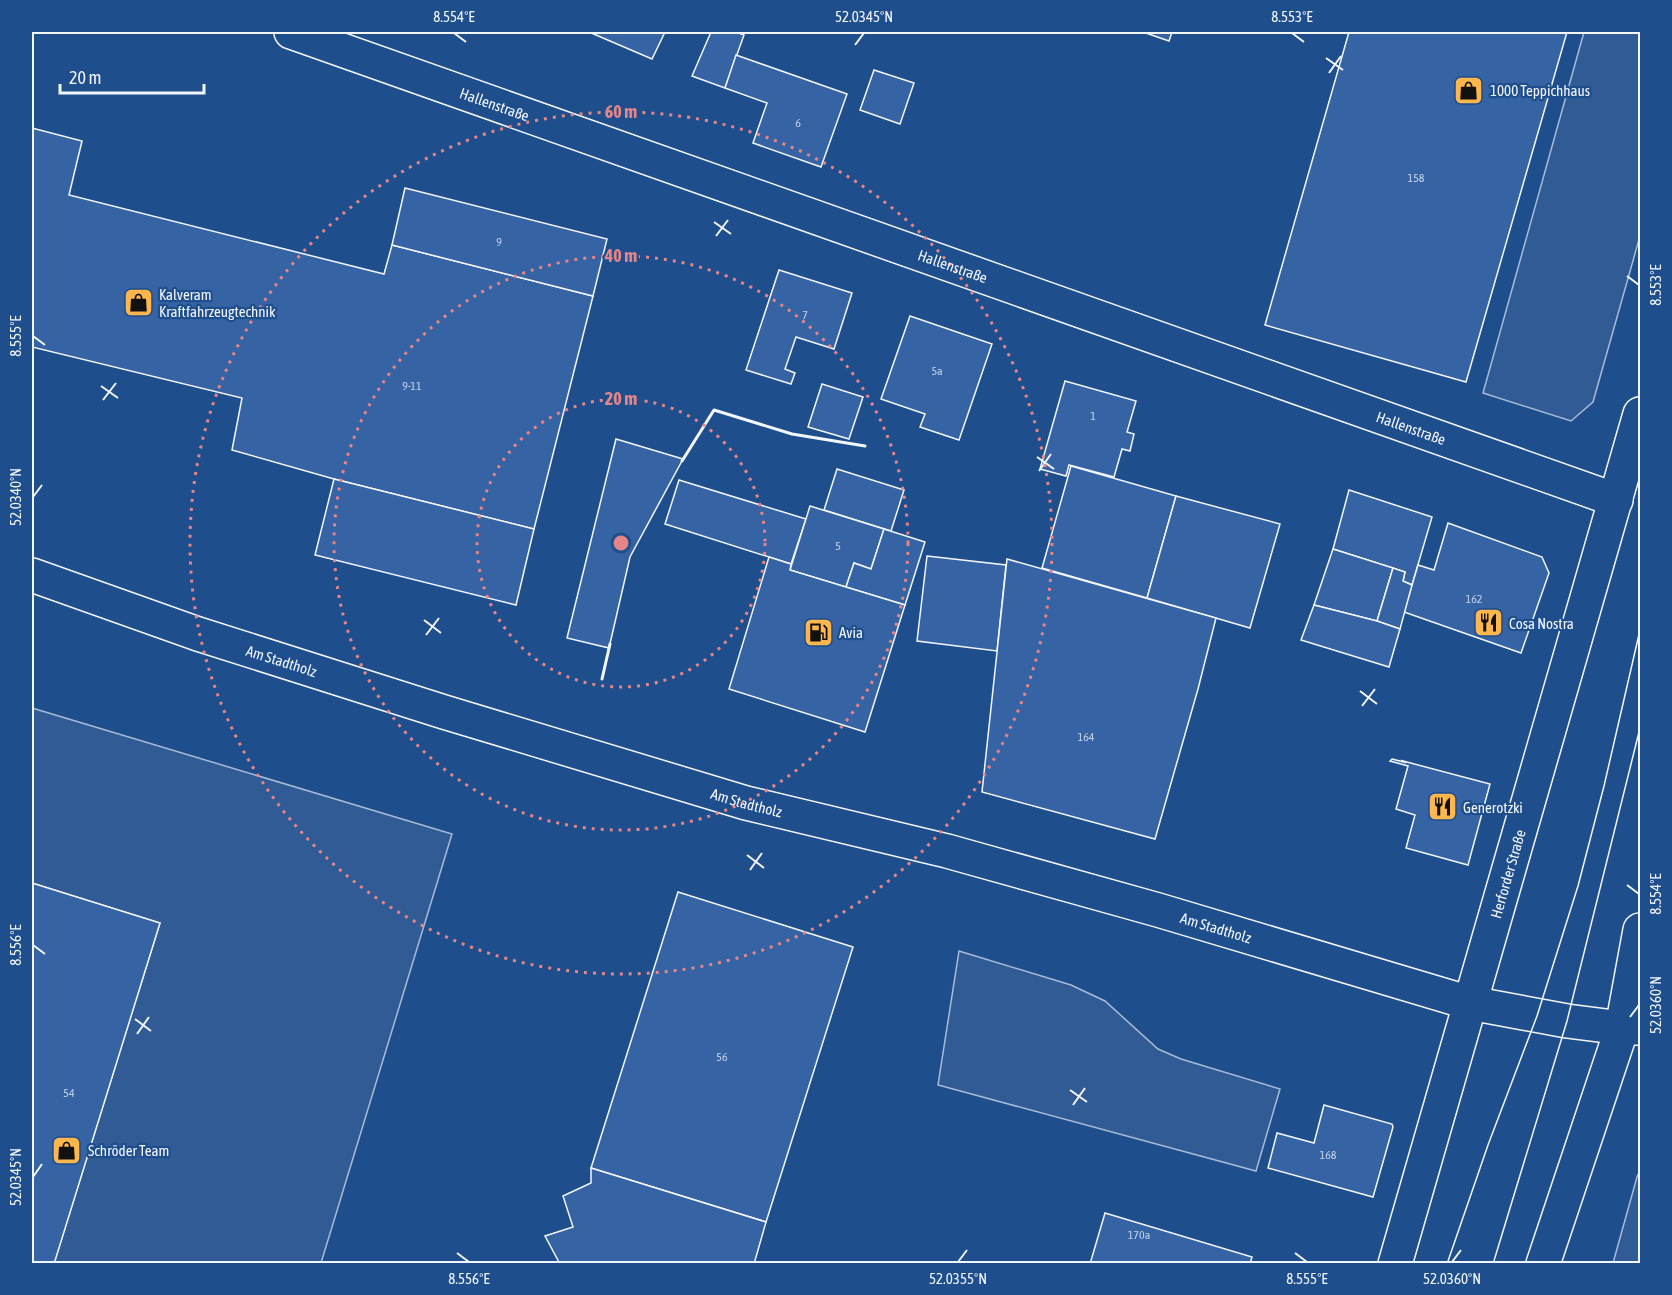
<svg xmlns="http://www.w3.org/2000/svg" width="1672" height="1295" font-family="'Asap Condensed',sans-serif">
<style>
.parking{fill:#305b95;stroke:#a8bbd7;stroke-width:1.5}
.building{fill:#3563a3;stroke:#f2f6ff;stroke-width:1.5}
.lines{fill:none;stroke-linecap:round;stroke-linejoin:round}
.minor-casing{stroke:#f2f6ff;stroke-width:36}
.tertiary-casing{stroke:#f2f6ff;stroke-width:36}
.primary-casing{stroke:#f2f6ff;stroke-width:36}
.minor{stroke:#1f4e8c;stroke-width:33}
.tertiary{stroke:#1f4e8c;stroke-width:33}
.primary{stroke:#1f4e8c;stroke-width:33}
.tram{stroke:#f2f6ff;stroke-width:1.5}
.wall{stroke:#f2f6ff;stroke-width:3}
.ticks{fill:none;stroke:#f2f6ff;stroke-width:2}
.ring{fill:none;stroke:#e38589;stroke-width:3;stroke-dasharray:3 6}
.labels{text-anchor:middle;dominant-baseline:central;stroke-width:4.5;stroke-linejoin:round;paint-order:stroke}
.number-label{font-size:12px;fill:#c3d1e8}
.poi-label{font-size:15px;fill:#f2f6ff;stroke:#1f4e8c;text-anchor:start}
.street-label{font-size:15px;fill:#f2f6ff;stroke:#1f4e8c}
.centre{fill:#e38589;stroke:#1f4e8c;stroke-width:3}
.ring-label{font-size:18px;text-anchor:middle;font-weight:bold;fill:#e38589;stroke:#1f4e8c;stroke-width:4.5;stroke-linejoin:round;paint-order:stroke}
.neatline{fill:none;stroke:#f2f6ff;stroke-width:2}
.ticks-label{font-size:15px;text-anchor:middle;fill:#f2f6ff}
</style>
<rect width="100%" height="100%" fill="#1f4e8c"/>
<g class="parking">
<path d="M1584 32H1640V236L1593 402 1571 421 1483 393Z"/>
<path d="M32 708 452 834 321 1263H54L160 923 32 883Z"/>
<path d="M959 951 1071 985 1105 1001 1158 1049 1181 1059 1280 1089 1256 1171 938 1085Z"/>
<path d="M1640 1170V1263H1613L1637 1177Z"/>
</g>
<g class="building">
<path d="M589 32H665L652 59Z"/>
<path d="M711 32H736L744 35 725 88 692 76Z"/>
<path d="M1143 32H1172L1169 41Z"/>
<path d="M1349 32H1567L1466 382 1265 325Z"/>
<path d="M736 55 847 94 821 167 753 143 767 103 725 88Z"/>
<path d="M874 70 914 83 900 124 860 110Z"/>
<path d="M32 128 82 141 69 195 384 274 392 245 593 296 534 529 334 479 232 450 242 398 32 347Z"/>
<path d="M405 188 607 239 593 296 392 245Z"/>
<path d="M779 270 852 293 834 349 796 337 785 369 795 373 791 384 746 370Z"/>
<path d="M910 316 992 344 959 440 920 427 925 414 881 399Z"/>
<path d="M1065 381 1136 401 1127 432 1134 434 1130 451 1122 449 1114 477 1069 465 1066 476 1040 469Z"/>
<path d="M822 384 863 397 849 439 808 427Z"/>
<path d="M616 439 683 459 630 557 609 648 567 638Z"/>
<path d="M1071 466 1176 496 1147 598 1042 568Z"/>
<path d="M837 469 904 490 891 531 824 510Z"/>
<path d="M334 479 534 529 516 605 315 555Z"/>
<path d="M679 480 806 519 791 564 665 524Z"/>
<path d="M1349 490 1432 517 1412 585 1403 581 1405 572 1333 549Z"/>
<path d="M1176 496 1280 524 1250 628 1147 598Z"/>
<path d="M810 506 884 529 871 569 854 563 846 587 790 570Z"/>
<path d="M1448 523 1542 557 1549 573 1521 653 1404 612 1418 565 1434 570Z"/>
<path d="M884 529 925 542 905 605 846 587 854 563 871 569Z"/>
<path d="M1333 549 1393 568 1377 621 1314 605Z"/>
<path d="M927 556 1006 565 997 651 917 641Z"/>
<path d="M769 557 791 564 790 570 905 605 865 732 729 689Z"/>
<path d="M1007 559 1216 618 1198 689 1155 839 982 792Z"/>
<path d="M1393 568 1405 572 1403 581 1412 585 1400 629 1377 621Z"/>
<path d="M1314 605 1377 621 1400 629 1389 667 1301 640Z"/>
<path d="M1392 759 1404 762 1403 761 1490 784 1468 865 1406 848 1415 815 1396 809 1408 766 1390 761Z"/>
<path d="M32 883 160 923 54 1264H32Z"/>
<path d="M678 892 853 947 766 1222 591 1168Z"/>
<path d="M1324 1105 1392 1124 1393 1127 1373 1197 1268 1168 1277 1133 1314 1143Z"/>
<path d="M591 1168 766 1222 754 1264H560L545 1236 573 1227 563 1196 591 1183Z"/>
<path d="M1105 1213 1252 1257 1250 1264H1090Z"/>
</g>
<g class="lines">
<defs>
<g id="minor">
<path id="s1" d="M291 32 1616 500"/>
</g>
<g id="tertiary">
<path id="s2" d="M32 575 198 634 444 712 746 803 947 851 1158 910 1470 1003 1567 1021 1622 1028H1640"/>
</g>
<g id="primary">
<path id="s3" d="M1395 1264 1640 414"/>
<path d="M1543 1264 1622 1028 1640 930"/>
</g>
</defs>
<use href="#minor" class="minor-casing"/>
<use href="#tertiary" class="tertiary-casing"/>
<use href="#primary" class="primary-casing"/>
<use href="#minor" class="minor"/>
<use href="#tertiary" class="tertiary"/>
<use href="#primary" class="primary"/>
<g class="tram">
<path d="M1447 1264 1488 1145 1537 1016 1578 886 1604 786 1640 630"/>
<path d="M1493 1264 1567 1021 1640 728"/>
</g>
<g class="wall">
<path d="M682 461 714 410 792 434 865 446"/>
<path d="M602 679 610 644"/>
</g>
</g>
<path class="ticks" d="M454 33 466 42M1292 33 1304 42M855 45 864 33M1326 58 1343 70M1329 73 1341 56M714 222 731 234M716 236 728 220M1627 276 1639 285M33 336 45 345M101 386 118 398M103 400 116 383M1037 457 1054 469M1039 471 1051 454M33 497 42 485M424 620 441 633M426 635 439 618M1360 691 1377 704M1362 706 1375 689M747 855 764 868M750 870 762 853M1627 885 1639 894M33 945 45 954M1630 1017 1639 1005M135 1019 151 1031M137 1034 149 1017M1070 1090 1087 1102M1073 1105 1085 1088M33 1177 42 1164M457 1253 469 1262M1295 1253 1307 1262M958 1262 967 1250M1452 1262 1461 1250"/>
<g class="ring">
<circle cx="621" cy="543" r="144"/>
<circle cx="621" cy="543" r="287"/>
<circle cx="621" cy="543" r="431"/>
</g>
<defs>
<symbol id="shop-square" viewBox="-11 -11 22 22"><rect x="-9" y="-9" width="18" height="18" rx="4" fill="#ffb74d" stroke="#1f4e8c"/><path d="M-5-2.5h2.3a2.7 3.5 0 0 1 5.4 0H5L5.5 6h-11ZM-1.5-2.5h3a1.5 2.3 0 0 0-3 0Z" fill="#111"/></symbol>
<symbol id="restaurant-square" viewBox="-11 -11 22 22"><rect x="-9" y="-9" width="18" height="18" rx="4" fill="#ffb74d" stroke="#1f4e8c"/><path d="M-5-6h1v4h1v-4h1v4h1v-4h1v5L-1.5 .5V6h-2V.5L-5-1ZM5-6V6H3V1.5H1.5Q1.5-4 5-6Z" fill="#111"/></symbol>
<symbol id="fuel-square" viewBox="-11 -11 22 22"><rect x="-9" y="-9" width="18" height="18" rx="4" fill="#ffb74d" stroke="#1f4e8c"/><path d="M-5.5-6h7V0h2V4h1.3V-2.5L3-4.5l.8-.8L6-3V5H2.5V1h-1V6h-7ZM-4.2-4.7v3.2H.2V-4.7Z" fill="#111"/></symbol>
</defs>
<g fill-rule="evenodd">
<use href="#shop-square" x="1452" y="74" width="33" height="33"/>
<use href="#shop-square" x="122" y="286" width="33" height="33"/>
<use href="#restaurant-square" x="1472" y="606" width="33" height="33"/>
<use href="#fuel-square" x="802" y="616" width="33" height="33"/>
<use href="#restaurant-square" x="1426" y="790" width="33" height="33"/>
<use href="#shop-square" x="50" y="1134" width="33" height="33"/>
</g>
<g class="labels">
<g class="number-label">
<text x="798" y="123">6</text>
<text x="1416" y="178">158</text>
<text x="499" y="242">9</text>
<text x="805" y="315">7</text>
<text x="937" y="371">5a</text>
<text x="412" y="386">9-11</text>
<text x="1093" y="416">1</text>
<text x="838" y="546">5</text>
<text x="1474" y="599">162</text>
<text x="1086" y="737">164</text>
<text x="722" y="1057">56</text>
<text x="69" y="1093">54</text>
<text x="1328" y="1155">168</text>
<text x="1139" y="1235">170a</text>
</g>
<g class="poi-label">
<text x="1490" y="90">1000 Teppichhaus</text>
<text x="159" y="294">Kalveram<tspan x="159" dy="17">Kraftfahrzeugtechnik</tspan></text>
<text x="1509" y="623">Cosa Nostra</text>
<text x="839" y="632">Avia</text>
<text x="1463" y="807">Generotzki</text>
<text x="88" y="1150">Schröder Team</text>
</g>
<g class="street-label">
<text stroke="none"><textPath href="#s1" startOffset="216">Hallenstraße</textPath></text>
<text stroke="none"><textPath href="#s1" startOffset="702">Hallenstraße</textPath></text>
<text stroke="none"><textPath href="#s1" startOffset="1188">Hallenstraße</textPath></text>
<text stroke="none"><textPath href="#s2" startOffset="264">Am Stadtholz</textPath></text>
<text stroke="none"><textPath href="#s2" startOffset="750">Am Stadtholz</textPath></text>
<text stroke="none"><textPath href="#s3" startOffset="406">Herforder Straße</textPath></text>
<text stroke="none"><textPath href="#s2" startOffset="1236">Am Stadtholz</textPath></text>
</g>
</g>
<circle cx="621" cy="543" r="9" class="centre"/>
<g class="ring-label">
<text x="621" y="118">60 m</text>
<text x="621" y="262">40 m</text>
<text x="621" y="405">20 m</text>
</g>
<rect width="1672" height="1295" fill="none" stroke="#1f4e8c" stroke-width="66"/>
<path d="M60 84v9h144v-9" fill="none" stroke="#f2f6ff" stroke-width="3"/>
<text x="69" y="84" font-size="18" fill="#f2f6ff" stroke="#1f4e8c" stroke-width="4.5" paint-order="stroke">20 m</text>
<rect x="33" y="33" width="1606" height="1229" class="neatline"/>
<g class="ticks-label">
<text x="454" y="22">8.554°E</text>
<text x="864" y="22">52.0345°N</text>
<text x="1292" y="22">8.553°E</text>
<text transform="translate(1656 285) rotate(-90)" y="5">8.553°E</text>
<text transform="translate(16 336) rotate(-90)" y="5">8.555°E</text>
<text transform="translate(16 497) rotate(-90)" y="5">52.0340°N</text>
<text transform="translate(1656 894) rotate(-90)" y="5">8.554°E</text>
<text transform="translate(16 945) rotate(-90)" y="5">8.556°E</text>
<text transform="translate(1656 1005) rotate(-90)" y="5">52.0360°N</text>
<text transform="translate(16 1177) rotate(-90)" y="5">52.0345°N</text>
<text x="469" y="1284">8.556°E</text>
<text x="958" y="1284">52.0355°N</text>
<text x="1307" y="1284">8.555°E</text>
<text x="1452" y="1284">52.0360°N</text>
</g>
</svg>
